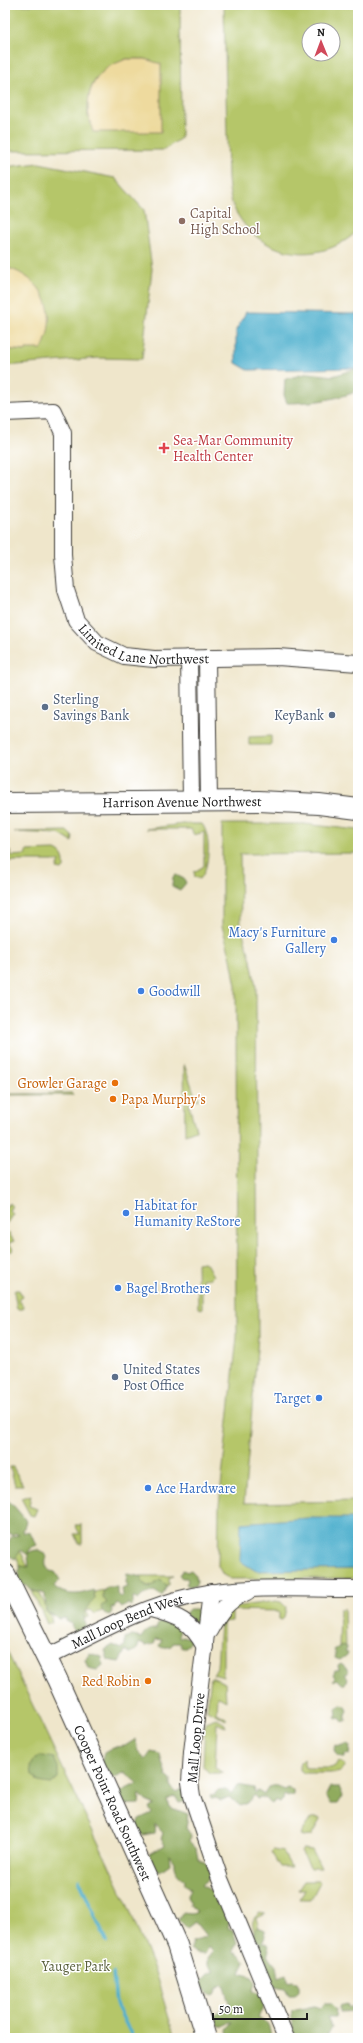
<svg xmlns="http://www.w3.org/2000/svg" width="363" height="2043" font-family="Alegreya,serif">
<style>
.green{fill:#b5c669;stroke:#687142;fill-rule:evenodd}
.forest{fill:#90ab5d;stroke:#56643c}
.sand{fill:#eeda9e;stroke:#857b5d}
.water{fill:#50b0ce;stroke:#366675}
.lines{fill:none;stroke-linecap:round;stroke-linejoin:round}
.stream{stroke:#50b0ce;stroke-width:3.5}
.minor-casing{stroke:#3c3a36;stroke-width:18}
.major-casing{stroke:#3c3a36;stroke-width:22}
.minor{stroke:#fff;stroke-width:16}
.major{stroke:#fff;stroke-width:20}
.education-dot{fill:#8d6e63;stroke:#fff;stroke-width:1.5}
.health-dot{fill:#e0444e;stroke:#fff;stroke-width:1.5}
.service-dot{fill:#5c6f8a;stroke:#fff;stroke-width:1.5}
.shop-dot{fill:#3f7fe0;stroke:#fff;stroke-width:1.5}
.food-dot{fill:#e8710a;stroke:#fff;stroke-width:1.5}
.labels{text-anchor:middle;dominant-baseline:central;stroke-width:3;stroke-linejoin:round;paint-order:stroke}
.education-label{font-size:14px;fill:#785e54;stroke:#fff;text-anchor:start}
.health-label{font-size:14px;fill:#be3a42;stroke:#fff;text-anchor:start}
.street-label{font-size:14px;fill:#1c1c1c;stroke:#fff}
.service-label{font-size:14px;fill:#4e5e75;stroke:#fff;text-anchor:start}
.shop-label{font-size:14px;fill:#366cbe;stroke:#fff;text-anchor:start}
.food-label{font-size:14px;fill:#c56008;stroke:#fff;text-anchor:end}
.park-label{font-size:14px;fill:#59603b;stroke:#fff}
</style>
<rect width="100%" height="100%" fill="#fff"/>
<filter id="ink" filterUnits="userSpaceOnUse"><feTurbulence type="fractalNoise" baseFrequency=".025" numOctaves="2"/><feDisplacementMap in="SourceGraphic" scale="8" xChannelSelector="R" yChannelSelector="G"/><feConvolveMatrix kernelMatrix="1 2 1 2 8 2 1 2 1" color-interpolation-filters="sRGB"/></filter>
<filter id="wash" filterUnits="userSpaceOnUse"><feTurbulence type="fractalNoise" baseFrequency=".012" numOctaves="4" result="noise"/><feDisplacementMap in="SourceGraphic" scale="16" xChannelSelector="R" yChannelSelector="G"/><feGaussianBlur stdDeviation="0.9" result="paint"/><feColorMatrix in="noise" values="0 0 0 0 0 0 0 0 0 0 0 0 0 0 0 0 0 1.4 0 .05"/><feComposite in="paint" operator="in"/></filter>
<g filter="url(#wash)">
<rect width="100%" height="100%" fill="#efe6cb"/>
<g class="green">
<path d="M5 5H180L181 138 164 150 5 151ZM126 59H145L88 117C87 83 95 73 126 59Z"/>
<path d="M224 5H358V230C324 265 265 259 239 217 231 206 229 192 228 179ZM309 30H333V54H309Z"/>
<path d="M39 163 115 178 144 210 152 269 142 359 99 358 5 366V349L25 351 26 349 45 341 49 321 14 270 5 267V167Z"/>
<path d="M271 736V745H249V737Z"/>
<path d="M182 824H202C211 835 210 868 200 879L195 877 194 872 204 866V832L194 835 191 829H146Z"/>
<path d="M222 824H304L358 830V853L240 854 241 926 251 960 256 987 258 1337 244 1503 358 1501V1578L231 1579 223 1575 218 1566 219 1505 237 1337 236 986 231 959 222 926Z"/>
<path d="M67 831 73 837 72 842 59 834 14 832Z"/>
<path d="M55 850C64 854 64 859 64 868L62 870 57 869 60 861H5V851H10L11 856 26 855V851Z"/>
<path d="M184 1064 194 1093 199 1099 190 1101 189 1105 196 1130 185 1134Z"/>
<path d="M72 1093 73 1095H7L8 1094Z"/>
<path d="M10 1203 12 1205 9 1211 13 1214 7 1223 5 1219 7 1215 5 1213V1208Z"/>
<path d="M8 1232 14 1241 9 1243 13 1249 11 1252 5 1245 8 1241 5 1235Z"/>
<path d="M204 1262 206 1263 213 1276 211 1278 202 1279V1309L198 1308 197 1263Z"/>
<path d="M15 1290H19L23 1297 19 1300 24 1307 23 1309H17L14 1292Z"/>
<path d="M10 1467H13L23 1485H15Z"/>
<path d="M31 1495 29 1506 37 1509 34 1516 30 1515 21 1498Z"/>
<path d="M75 1525H82V1544H79L74 1534H80Z"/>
<path d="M20 1550 28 1567 20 1566 16 1556Z"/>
<path d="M139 1576H173L169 1578V1585C154 1587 146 1591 139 1576Z"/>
<path d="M105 1590 103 1592 107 1604 102 1611 95 1614 91 1610 86 1611 89 1617 84 1619 86 1607 95 1599 94 1592Z"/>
<path d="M32 1591 40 1594 45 1604 46 1612 50 1614 52 1621 47 1624Z"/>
<path d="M276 1601 281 1602 286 1607 284 1618 282 1620 279 1619V1611L232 1610V1621L223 1622V1677L213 1674 217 1667 220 1623 227 1608Z"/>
<path d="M340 1608 342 1610 344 1608 345 1647 342 1645 339 1648Z"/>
<path d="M5 1647 126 1901 155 1972 175 2038H5Z"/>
<path d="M211 1677 225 1683 226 1701 217 1696 216 1713 226 1718V1720L207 1710Z"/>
<path d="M216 1718 225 1724V1727L217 1723 215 1768 224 1773H209L203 1766 205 1722Z"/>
<path d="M304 1759 306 1768H331L335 1766 338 1761 345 1765 340 1772 336 1773H304L300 1770V1763Z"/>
<path d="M311 1818H319L320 1820 311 1836 302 1837 300 1834Z"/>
<path d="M303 1849 312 1850 321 1868H311L301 1852Z"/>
<path d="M273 1850 283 1852 291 1867H280L271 1852Z"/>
<path d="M304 1881H318L320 1882 311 1899H300L305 1890H298Z"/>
<path d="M260 1913 265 1914 256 1918 259 1928 254 1931C251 1923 253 1917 260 1913Z"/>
</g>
<g class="forest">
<path d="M358 368V385L353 393C331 400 311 403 287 403L284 395 285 379 309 373 333 376Z"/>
<path d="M176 875 184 879 186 883 180 890 172 886 173 877Z"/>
<path d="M5 1498C9 1500 23 1516 26 1521L23 1532 30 1533 37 1545 30 1548 28 1554C32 1549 42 1548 45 1555 47 1558 45 1562 46 1565 47 1568 48 1569 50 1571L55 1572 60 1580 54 1586C64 1597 81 1595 93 1590L95 1599C86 1608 81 1613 86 1625L78 1635 71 1626 72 1624 66 1621V1618L58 1619 55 1616 46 1612 45 1594 31 1590 26 1585 17 1589 15 1581 20 1574 17 1571H20V1566L29 1567 28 1555 21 1550 15 1559 5 1553V1542L9 1541 12 1536 19 1535 15 1533 12 1535 6 1531 5 1528Z"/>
<path d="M183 1570 187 1572 191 1570 196 1575 197 1582 195 1586H189L186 1584 188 1581 187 1578H183L179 1576Z"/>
<path d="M127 1574 142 1577V1582L149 1588 160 1580 167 1585 162 1596 154 1591 143 1595 138 1600 133 1597V1604L130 1606 128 1603 126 1606 121 1608 117 1604 114 1608 111 1607 112 1611 110 1615C104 1614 102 1612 101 1606L107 1603 103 1597V1592L107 1587H117V1594L120 1597 123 1595 122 1589 128 1587 126 1583Z"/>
<path d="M189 1609H196L201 1613V1619L194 1622 185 1614Z"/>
<path d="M164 1620 180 1625 179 1638 182 1636 190 1638 191 1641 186 1648H182L180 1643H173L172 1646 163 1648 159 1646 162 1640 156 1639 154 1644 146 1646 139 1643 137 1650 130 1653 126 1650 119 1662 108 1660 105 1650 113 1645 122 1649 125 1645V1639L132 1636 141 1638C145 1631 148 1629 156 1629L158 1624Z"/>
<path d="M342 1645 347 1648 345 1651 348 1652 347 1655 340 1660 335 1658 336 1654 334 1650Z"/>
<path d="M90 1653 102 1657 103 1665 97 1670 88 1668 85 1660Z"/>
<path d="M341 1664 348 1670V1673L344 1674 347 1678 345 1684H342L337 1679 334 1681 333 1679 335 1677 333 1675 335 1670H339L338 1666Z"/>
<path d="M341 1705 346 1706 348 1711 346 1714V1721L343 1722 340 1718 336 1719 335 1717 337 1716 336 1708Z"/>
<path d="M136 1739 137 1750 146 1759 151 1752 160 1754C161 1763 165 1768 166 1776L171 1780V1787L175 1792 183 1789 187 1801 179 1803 175 1796 167 1800 169 1807 188 1814 186 1828 191 1835 189 1841 196 1848 198 1859 206 1863 213 1874 201 1885 219 1895 216 1903C231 1910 231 1913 228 1928L233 1930 237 1943 233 1951 239 1954 245 1961 240 1973 252 1977 256 1982 252 1991 260 1994 265 2005 258 2017C268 2022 270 2028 271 2038H228L227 2030 233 2023H230L224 2027 218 2025 216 2014 223 2009H231L223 1984 217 1988 216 1993 212 1995 202 1988V1980L208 1974 214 1971 208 1966V1958L213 1951 209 1946 205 1954H197L190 1949 192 1942 206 1936 195 1922 187 1928 178 1919 182 1913 192 1914 197 1912 189 1906 190 1902 187 1896 191 1889 184 1885 185 1880C178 1876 173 1870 174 1862L169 1855 170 1864 160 1871 150 1864V1854L165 1845 161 1839 163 1833 155 1824 154 1833 143 1835 137 1832 136 1828 139 1819 152 1813 149 1808 155 1805 146 1801 140 1794 139 1804 121 1805 116 1794 138 1783 125 1772 113 1778 101 1763 104 1753 115 1747 125 1746Z"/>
<path d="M346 1744 350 1745 349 1755 345 1754V1757C337 1758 332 1752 335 1745L339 1746Z"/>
<path d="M42 1756 54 1758 58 1767V1778L51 1784 38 1782 32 1775 31 1766 35 1759Z"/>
<path d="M237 1785 254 1788 255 1793 258 1791 264 1795 268 1787C275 1785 279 1785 284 1790L287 1788 293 1790V1795L287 1797 284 1795 283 1800 280 1802 276 1800 272 1804C264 1799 269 1796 257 1799L254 1795 248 1803 240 1806 230 1797 221 1801 216 1798 211 1799 210 1796 215 1795 216 1791C223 1788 226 1789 231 1794Z"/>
<path d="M330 1787H339L343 1796 338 1804H331L326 1795Z"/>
<path d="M258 1927 265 1930 266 1936 263 1942 268 1944 270 1950 267 1955 276 1966 278 1977 287 1974 288 1982 292 1981 297 1982 299 1986V1992L295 1995H289L285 1988 275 1986 273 1979 267 1977 264 1967 267 1961C261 1956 258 1954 257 1946L261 1944 253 1937 254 1931Z"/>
<path d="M324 2004H331L336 2009 335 2017H327L332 2027 328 2034 335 2038H304L293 2032C294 2024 290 2019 292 2011L314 2006 320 2008Z"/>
<path d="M347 2004 349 2008 353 2006 358 2007V2011L340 2012V2006Z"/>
</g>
<g class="sand">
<path d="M126 59H145L161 64V132H93C85 109 85 85 107 68 112 64 120 62 126 59Z"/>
<path d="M5 267C44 278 60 312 42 349H26V351L5 349Z"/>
</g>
<g class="water">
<path d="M246 312 358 314V368L248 370 236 363V330Z"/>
<path d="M307 1518H358V1569L256 1571 240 1561 241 1523Z"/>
</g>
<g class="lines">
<g class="stream">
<path d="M79 1880 107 1942"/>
<path d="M113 1973 116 2004 133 2038"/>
</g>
</g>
</g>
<g filter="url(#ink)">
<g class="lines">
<defs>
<g id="minor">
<path id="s1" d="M5 413 53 411 63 433V555L66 590 76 620 97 643 124 656 154 659 278 657 358 663"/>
<path d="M189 658 191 801"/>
<path d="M207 658 209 801"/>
<path d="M211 1592 192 1752 190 1782 192 1796 220 1879 286 2038"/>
<path d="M151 1609C178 1616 191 1621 205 1647"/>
<path d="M209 1631C219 1613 227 1600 247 1592"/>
<path id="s2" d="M47 1657C93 1635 141 1607 192 1596 242 1585 306 1589 358 1589"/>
</g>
<g id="major">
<path id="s3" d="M5 803 259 801 319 804 358 809"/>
<path id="s4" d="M5 1574 57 1679 177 1945 206 2038"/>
</g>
</defs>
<use href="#minor" class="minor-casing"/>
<use href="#major" class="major-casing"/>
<use href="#minor" class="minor"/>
<use href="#major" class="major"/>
</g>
</g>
<circle class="education-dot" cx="182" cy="221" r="4"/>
<path class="health-dot" d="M162 442h4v4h4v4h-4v4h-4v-4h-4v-4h4z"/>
<g class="service-dot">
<circle cx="45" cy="707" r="4"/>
<circle cx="332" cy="715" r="4"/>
<circle cx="115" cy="1377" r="4"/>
</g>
<g class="shop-dot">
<circle cx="334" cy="940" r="4"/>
<circle cx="141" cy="991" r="4"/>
<circle cx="126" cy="1213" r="4"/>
<circle cx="118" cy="1288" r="4"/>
<circle cx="319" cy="1398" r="4"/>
<circle cx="148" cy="1488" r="4"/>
</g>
<g class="food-dot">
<circle cx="115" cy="1083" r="4"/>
<circle cx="113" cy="1099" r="4"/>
<circle cx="148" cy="1681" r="4"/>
</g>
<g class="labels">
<g class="education-label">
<text x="190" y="213">Capital<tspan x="190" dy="16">High School</tspan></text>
</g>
<g class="health-label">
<text x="173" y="440">Sea-Mar Community<tspan x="173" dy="16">Health Center</tspan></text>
</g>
<g class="street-label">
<text stroke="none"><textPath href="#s1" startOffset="338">Limited Lane Northwest</textPath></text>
<text stroke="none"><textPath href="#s3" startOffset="177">Harrison Avenue Northwest</textPath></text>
<text stroke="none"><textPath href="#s2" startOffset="88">Mall Loop Bend West</textPath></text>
<text transform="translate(196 1738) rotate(-85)">Mall Loop Drive</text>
<text stroke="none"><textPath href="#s4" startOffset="253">Cooper Point Road Southwest</textPath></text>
</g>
<g class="service-label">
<text x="53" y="699">Sterling<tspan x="53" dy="16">Savings Bank</tspan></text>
<text x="324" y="715" text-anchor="end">KeyBank</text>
<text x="123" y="1369">United States<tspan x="123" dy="16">Post Office</tspan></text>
</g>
<g class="shop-label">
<text x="326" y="932" text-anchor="end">Macy's Furniture<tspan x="326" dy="16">Gallery</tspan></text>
<text x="149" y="991">Goodwill</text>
<text x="134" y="1205">Habitat for<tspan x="134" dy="16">Humanity ReStore</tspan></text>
<text x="126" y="1288">Bagel Brothers</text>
<text x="311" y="1398" text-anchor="end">Target</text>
<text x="156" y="1488">Ace Hardware</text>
</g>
<g class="food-label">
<text x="107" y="1083">Growler Garage</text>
<text x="121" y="1099" text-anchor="start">Papa Murphy's</text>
<text x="140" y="1681">Red Robin</text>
</g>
<g class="park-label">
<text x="76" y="1966">Yauger Park</text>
</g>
</g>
<rect width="363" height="2043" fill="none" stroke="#fff" stroke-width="20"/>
<g transform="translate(321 42) rotate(359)"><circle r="19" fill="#ffffff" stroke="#a4a4a4"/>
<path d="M0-3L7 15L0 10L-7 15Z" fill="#d1495b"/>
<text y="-6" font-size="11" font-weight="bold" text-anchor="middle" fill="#1c1c1c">N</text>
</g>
<path d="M213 2013v6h94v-6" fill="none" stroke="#1c1c1c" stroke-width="2"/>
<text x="219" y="2013" font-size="12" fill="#1c1c1c" stroke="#ffffff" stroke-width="3" paint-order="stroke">50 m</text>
</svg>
